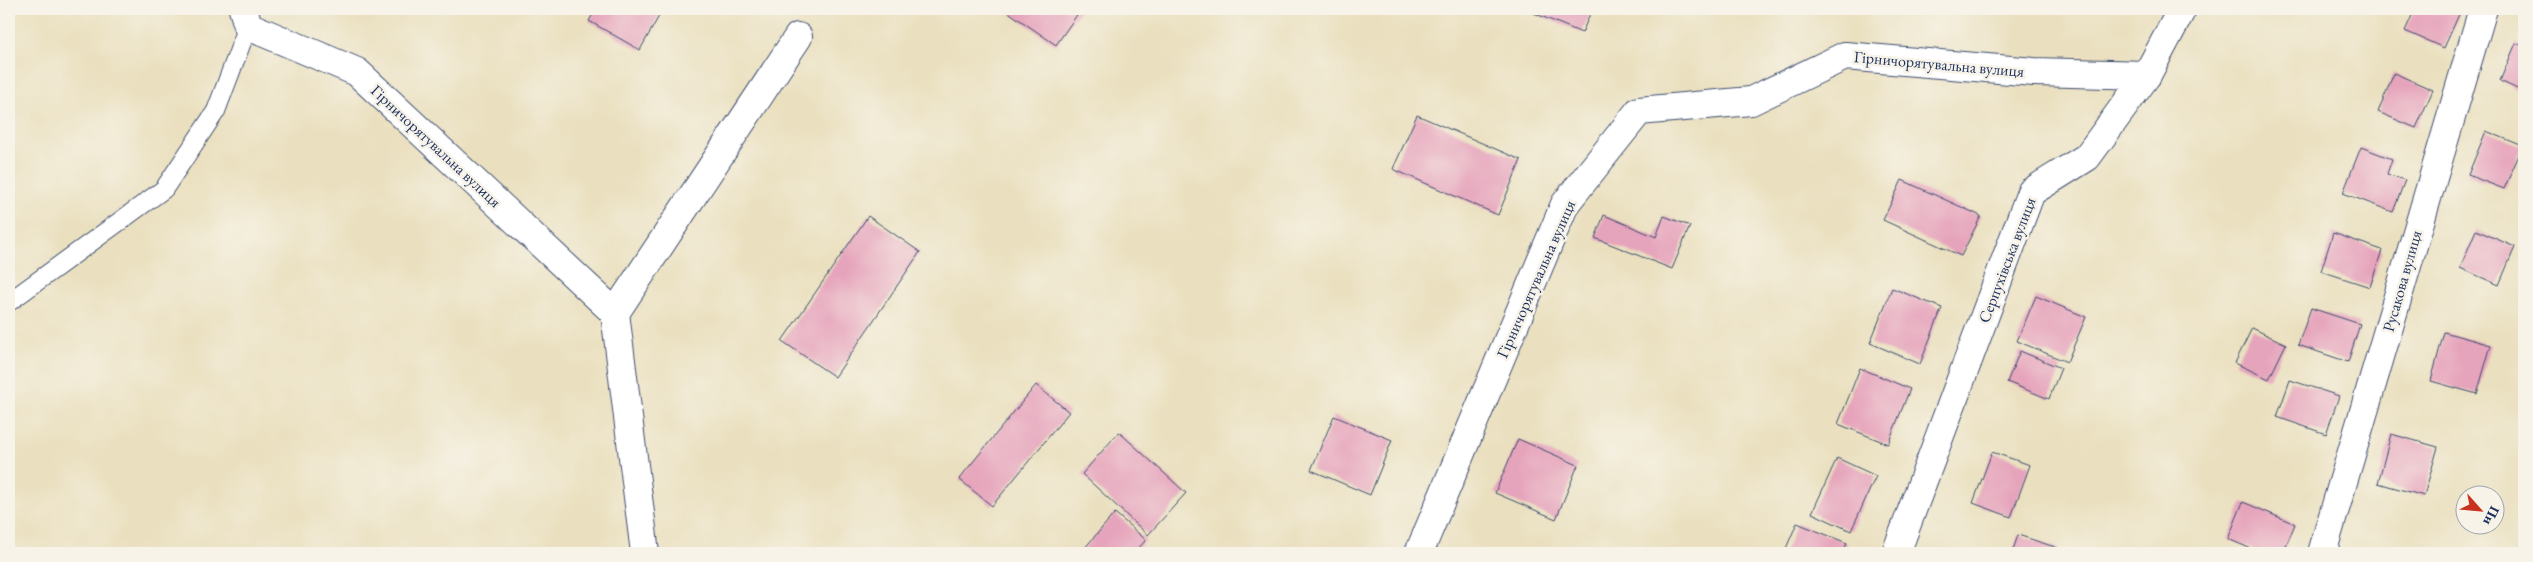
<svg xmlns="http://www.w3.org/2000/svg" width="2533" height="562" font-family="'EB Garamond',serif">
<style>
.building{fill:#e6a4bc}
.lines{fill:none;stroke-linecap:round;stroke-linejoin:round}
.lane-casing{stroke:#3a4a6d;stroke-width:20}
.street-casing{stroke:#3a4a6d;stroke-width:30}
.lane{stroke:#fff;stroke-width:18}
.street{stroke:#fff;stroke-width:28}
.labels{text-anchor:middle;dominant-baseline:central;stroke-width:5;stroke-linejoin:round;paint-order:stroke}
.street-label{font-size:16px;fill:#1b2f5e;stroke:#f7f3e8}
</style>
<rect width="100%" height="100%" fill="#f7f3e8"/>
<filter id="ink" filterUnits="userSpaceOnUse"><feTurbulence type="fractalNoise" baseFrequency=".02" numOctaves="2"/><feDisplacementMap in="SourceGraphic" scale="10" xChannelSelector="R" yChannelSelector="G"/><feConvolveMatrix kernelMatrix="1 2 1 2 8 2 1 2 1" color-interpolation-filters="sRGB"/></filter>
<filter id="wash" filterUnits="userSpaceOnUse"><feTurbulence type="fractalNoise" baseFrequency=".0096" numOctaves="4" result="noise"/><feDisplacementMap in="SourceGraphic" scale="20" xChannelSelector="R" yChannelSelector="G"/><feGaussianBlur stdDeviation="1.12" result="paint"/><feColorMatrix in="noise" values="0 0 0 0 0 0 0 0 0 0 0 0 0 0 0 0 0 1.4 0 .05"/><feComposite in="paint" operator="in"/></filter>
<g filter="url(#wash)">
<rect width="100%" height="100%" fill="#eae0bf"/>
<g id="blocks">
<g class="building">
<path d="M596 9H663L640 50 589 21Z"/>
<path d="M1004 9H1081L1056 45Z"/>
<path d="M1524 9H1592L1582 33Z"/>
<path d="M2415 9 2461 10 2444 48 2405 31Z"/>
<path d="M2516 43 2524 46V92L2500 81Z"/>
<path d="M2394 73 2433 90 2416 128 2378 112Z"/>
<path d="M1417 115 1521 160 1498 215 1393 169Z"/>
<path d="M2486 131 2523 146 2504 189 2468 175Z"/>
<path d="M2361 147 2392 159 2387 174 2405 180 2393 212 2343 193Z"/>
<path d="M1902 180 1981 216 1961 256 1883 220Z"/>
<path d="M1604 215 1656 237 1664 216 1690 226 1672 269 1595 238Z"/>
<path d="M868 216 920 252 835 377 782 341Z"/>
<path d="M2476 230 2515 247 2499 285 2460 268Z"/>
<path d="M2333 233 2382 250 2370 287 2321 271Z"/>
<path d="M1892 288 1942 308 1920 364 1870 343Z"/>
<path d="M2036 296 2086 317 2067 362 2017 341Z"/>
<path d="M2311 308 2360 324 2348 362 2298 345Z"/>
<path d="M2252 328 2286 344 2269 379 2235 363Z"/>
<path d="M2444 332 2491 345 2477 394 2431 381Z"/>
<path d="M2020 351 2061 368 2049 399 2007 382Z"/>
<path d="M1860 368 1910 389 1888 444 1838 424Z"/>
<path d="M2290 380 2339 396 2326 434 2277 417Z"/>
<path d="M1036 385 1069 412 992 506 959 479Z"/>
<path d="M1334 416 1392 440 1370 495 1311 470Z"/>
<path d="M1119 432 1186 493 1148 535 1082 474Z"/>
<path d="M2391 434 2438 447 2424 496 2378 483Z"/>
<path d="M1518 439 1578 465 1556 519 1495 493Z"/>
<path d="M1992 452 2030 465 2011 517 1973 503Z"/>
<path d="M1837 458 1876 476 1851 531 1812 513Z"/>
<path d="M2243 502 2295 524 2283 553H2261L2228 539Z"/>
<path d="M1115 513 1146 540 1134 553H1087L1083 550Z"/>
<path d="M1797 523 1847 543 1843 553H1784Z"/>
<path d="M2018 535 2058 548 2056 553H2012Z"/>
</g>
</g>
</g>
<g filter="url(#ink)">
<use href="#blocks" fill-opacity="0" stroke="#3a4a6d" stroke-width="1"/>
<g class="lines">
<defs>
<path id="lane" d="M9 302 164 189 216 111 248 26"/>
<g id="street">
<path d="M243 9 248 26 357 72 615 313 645 553"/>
<path d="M615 313 798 37"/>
<path d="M1419 553 1565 204 1639 111 1751 101 1845 56 2034 72 2147 75"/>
<path d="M1896 553 2031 192 2087 157 2147 75 2182 9"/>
<path d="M2322 553 2483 9"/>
</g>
</defs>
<use href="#lane" class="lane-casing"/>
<use href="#street" class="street-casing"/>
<use href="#lane" class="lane"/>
<use href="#street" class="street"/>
</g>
</g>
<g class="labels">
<g class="street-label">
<text transform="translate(1939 64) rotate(5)">Гірничорятувальна вулиця</text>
<text transform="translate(436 146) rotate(43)">Гірничорятувальна вулиця</text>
<text transform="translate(2007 260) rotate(-69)">Серпухівська вулиця</text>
<text transform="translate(1536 279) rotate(-66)">Гірничорятувальна вулиця</text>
<text transform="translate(2402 281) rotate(-74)">Русакова вулиця</text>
</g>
</g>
<rect width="2533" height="562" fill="none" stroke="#f7f3e8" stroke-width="30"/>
<g transform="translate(2480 510) rotate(117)"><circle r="24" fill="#f7f3e8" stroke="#9fa5b1"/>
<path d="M0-4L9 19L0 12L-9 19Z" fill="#c8321e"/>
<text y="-8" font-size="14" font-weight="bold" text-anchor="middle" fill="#1b2f5e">Пн</text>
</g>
</svg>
